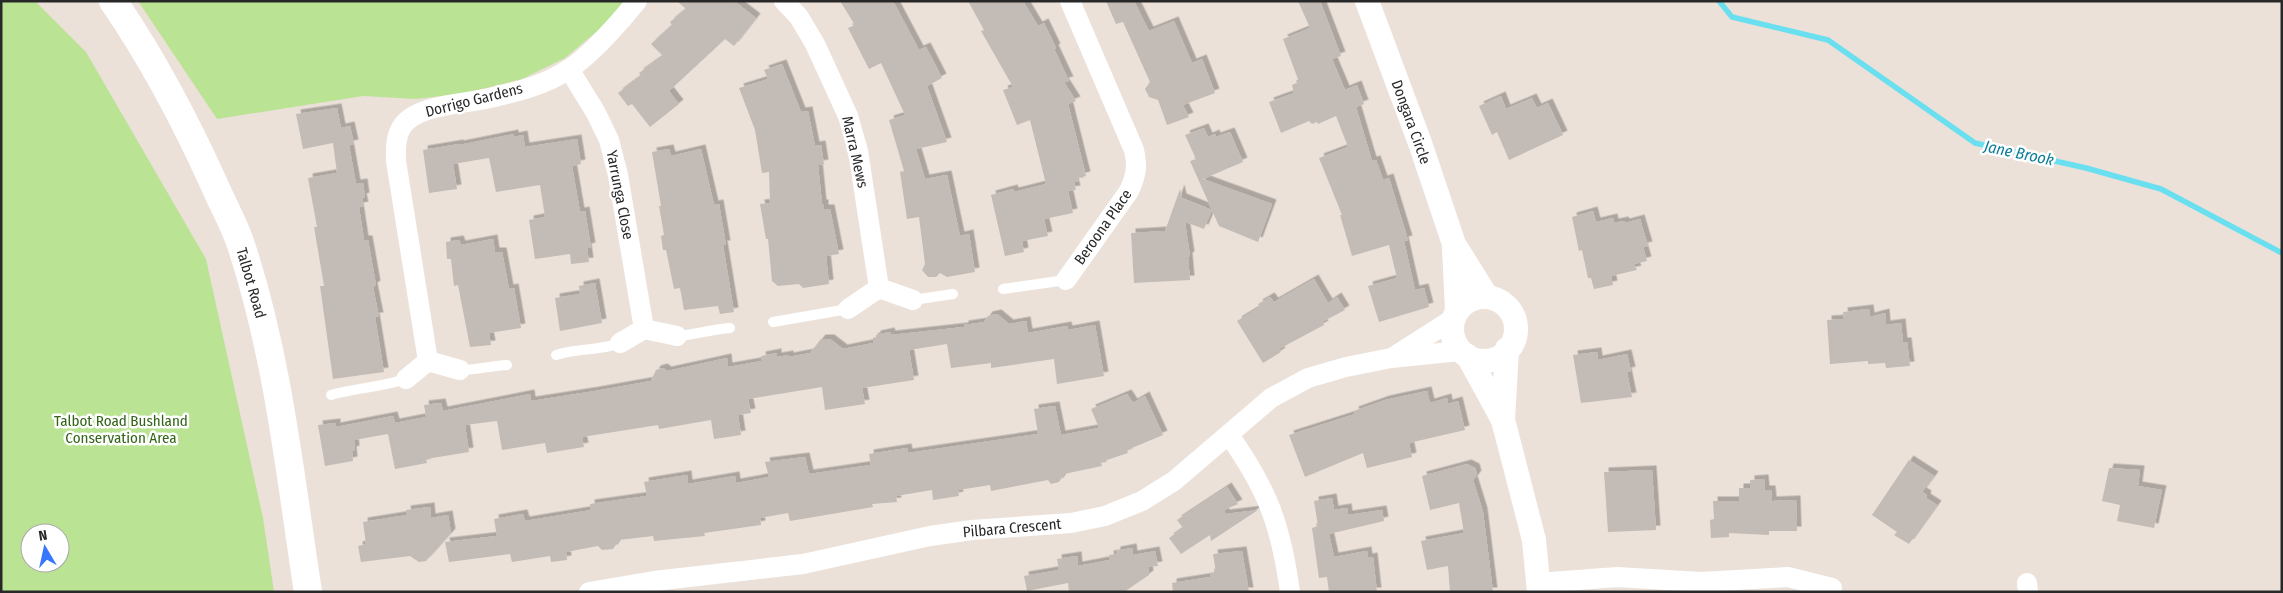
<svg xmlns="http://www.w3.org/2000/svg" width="2283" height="593" font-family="'Fira Sans Condensed',sans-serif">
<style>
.green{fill:#bae394;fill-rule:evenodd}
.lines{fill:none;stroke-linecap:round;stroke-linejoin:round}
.stream{stroke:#6adfef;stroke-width:5.5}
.building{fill:#c3bbb6;filter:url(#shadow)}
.service{stroke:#fff;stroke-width:10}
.minor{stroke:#fff;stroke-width:20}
.tertiary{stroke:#fff;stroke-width:24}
.secondary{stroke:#fff;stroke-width:28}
.labels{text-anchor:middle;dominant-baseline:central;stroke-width:5;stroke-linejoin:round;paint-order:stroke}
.street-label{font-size:15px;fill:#282828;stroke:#fff}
.park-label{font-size:15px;fill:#336518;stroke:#fff}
.water-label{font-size:16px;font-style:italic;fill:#0b7d99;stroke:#fff}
</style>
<defs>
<filter id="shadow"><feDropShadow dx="4.5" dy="-4.5" stdDeviation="0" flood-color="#0004"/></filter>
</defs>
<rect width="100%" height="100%" fill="#ebe1d9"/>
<g class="green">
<path d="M1 1H35L86 52 206 259 263 518 274 592H1ZM30 533H60V563H30Z"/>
<path d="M138 1H624L602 27 565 58 522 79 466 93 416 99 363 96 217 119Z"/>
</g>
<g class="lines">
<path class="stream" d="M1719 1 1732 17 1828 40 1975 143 2086 168 2161 189 2282 253"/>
</g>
<g class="building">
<path d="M677 1H734L756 18 734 46 725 39 669 91 679 104 650 127 632 104 628 106 618 93 641 76 639 73 663 56 651 44 672 25 670 22 686 9Z"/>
<path d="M840 1H893L919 50 926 47 942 78 927 86 947 142 916 149 925 179 947 175 960 236 969 234 975 272 947 277 940 273 936 277H928L922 270 925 264 919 217 907 219 900 172 904 171 889 120 905 115 881 63 869 69 848 28 855 25Z"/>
<path d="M968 1H1023L1038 26 1044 23 1056 48 1054 49 1069 81 1064 82 1076 101 1068 104 1086 176 1077 178 1079 182H1074L1076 190 1068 191 1073 213 1044 219 1048 236 1022 241 1024 252 1005 256 991 195 1013 189 1014 192 1046 184 1030 120 1017 125 1003 90 1013 87 981 31 984 30Z"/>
<path d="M1106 1H1134L1149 31 1174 21 1192 63 1202 59 1215 93 1183 105 1189 117 1167 125 1158 100 1149 97 1145 89 1150 82 1123 22 1116 24Z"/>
<path d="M1298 1H1320L1341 56 1332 59 1345 90 1357 85 1364 104 1356 107 1372 161 1376 160 1383 180 1389 178 1408 240 1404 241 1415 290 1424 288 1429 307 1379 322 1368 286 1397 278 1389 245 1352 256 1340 215H1342L1319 158 1348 147 1336 116 1318 124 1317 122 1312 124 1309 121 1281 133 1269 102 1294 93 1292 85 1299 82 1283 39 1310 28Z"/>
<path d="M782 64 801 112 808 111 815 146 821 145 824 164 818 165 822 204H824V209H830L839 254 826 256 829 284 803 288 799 284 778 286 772 281 768 239H766L760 204 770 203 769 172 762 173 755 130 739 88 768 79 764 70Z"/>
<path d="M1501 96 1506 109 1532 98 1537 108 1548 103 1563 135 1509 160 1497 132 1492 135 1479 106Z"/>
<path d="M337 108 341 128 350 126 354 144 349 145 356 184 363 183 365 197 362 198 364 206 359 207 364 240H368L376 285 373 287 379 317H375L384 372 333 379 320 286H324L314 227H317L308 178 337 173 333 143 303 149 296 114Z"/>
<path d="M1204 128 1208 137 1215 134 1216 137 1230 132 1243 162 1203 179 1272 204 1258 242 1219 226 1190 161 1196 159 1185 135Z"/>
<path d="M514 134V137L523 135 525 147 577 139 581 164 572 166 580 212 585 211 591 247 587 248 589 262 571 264 570 254 535 259 529 220 545 217 540 185 496 192 489 158 453 164 457 189 429 193 423 150 459 144V145Z"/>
<path d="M669 149 671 156 701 149 714 205 719 204 726 245H723L734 312 720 314 718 306 684 310 680 288 674 289 666 250H663L661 236 664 235 659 206H661L652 152Z"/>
<path d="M1180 189 1182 198 1212 210 1204 229 1185 222 1190 256 1188 257 1190 280 1134 283 1131 233 1165 231Z"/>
<path d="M1593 211 1596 222 1613 218 1614 223 1624 221 1625 223 1640 219 1648 246 1643 247 1647 261 1634 264 1637 270 1611 276 1613 285 1594 289 1591 278H1588L1582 250 1579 251 1572 217Z"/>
<path d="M493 239 495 252H502L509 289 514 288 521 328 489 333 491 345 470 347 458 285 454 286 451 259H447L446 242 459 240 461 245Z"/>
<path d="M1314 279 1328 303 1337 297 1345 310 1322 322 1324 325 1279 349 1281 352 1263 363 1237 321 1260 307 1258 304 1270 297 1274 302Z"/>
<path d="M595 283 602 323 560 331 555 298 580 294 579 286Z"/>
<path d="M1869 309 1870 317 1885 313 1886 325 1901 323 1903 342H1907L1910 366 1886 368 1885 363 1868 364V361L1830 364 1827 320 1844 319 1843 312Z"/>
<path d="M997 314 1009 324 1026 321 1028 333 1067 326 1068 330 1095 325 1104 376 1057 384 1054 359 991 368V363L951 368 947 344 909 350 914 380 862 388 865 404 825 410 822 387 748 399 751 413 738 415 741 435 714 439 711 420 659 429 658 425 582 437 584 447 547 453 545 443 502 450 497 421 465 425 469 452 426 459 427 463 395 469 388 434 354 440 355 450 352 451 353 461 325 466 318 425 336 423V427L393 416 395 423 426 417 424 405 441 403 443 411 530 394 531 401 595 391 651 381 656 370 663 368 667 371 727 358 728 367 762 361 761 356 777 353V357L789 355V357L810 353 821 339H830L843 349 873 343V338L876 337V335L890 332 891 335 964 327V325L984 322 988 316Z"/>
<path d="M1597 352 1598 360 1627 354 1631 371 1627 372 1632 397 1581 403 1573 355Z"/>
<path d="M1427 391 1430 403 1447 398 1448 404 1458 401 1465 430 1409 443 1412 457 1367 468 1363 453 1305 477 1289 435 1355 414 1354 411 1385 400Z"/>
<path d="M1127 394 1133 403 1145 396 1163 435 1127 450 1128 453 1101 462 1102 466 1064 474 1059 482 1051 484 1048 480 991 491 990 485 958 490 959 496 933 500 932 490 896 496 897 502 872 504 873 507 790 521 788 513 760 518 761 525 704 533 705 536 654 541 653 536 619 540 613 549 602 550 598 546 566 552 567 560 551 562 550 556 512 562 510 554 449 562 445 542 497 536 494 519 523 514 525 521 591 510 590 504 647 496 644 482 687 475 688 484 735 476 736 483 769 477 765 462 805 457 809 474 871 465 869 454 907 448 908 453 1038 434 1034 409 1055 406 1061 435 1099 428 1091 409Z"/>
<path d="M1909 460 1934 476 1922 492 1927 495 1926 498 1937 505 1909 544 1894 535 1897 532 1872 515Z"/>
<path d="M1467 464 1475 468 1477 475 1473 480 1483 512 1493 592H1450L1448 566 1427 570 1421 541 1464 533 1459 503 1430 510 1422 476Z"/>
<path d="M2109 468 2140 470 2138 486 2162 490 2154 528 2117 521 2120 505 2102 501Z"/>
<path d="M1652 470 1656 530 1608 532 1604 472Z"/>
<path d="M1764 479 1765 490H1771L1772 501 1796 500 1797 531H1769V535L1729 533V537L1711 538 1710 520 1714 519 1713 501H1739V488H1750V480Z"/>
<path d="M1227 487 1238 504 1224 510 1225 514 1258 510 1211 541 1210 535 1181 554 1169 538 1183 528 1177 520Z"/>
<path d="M1332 498 1334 510 1347 508 1348 515 1382 510 1384 521 1329 534 1334 557 1367 551 1368 558 1373 557 1377 592H1329L1327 577 1319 578 1312 528 1318 526 1314 501Z"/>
<path d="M430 507 431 518 448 515 451 533 426 561 419 562 410 556 361 562 358 546 366 544 363 522 407 515 406 510Z"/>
<path d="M1132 548 1133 555 1155 551 1158 566 1148 567 1149 575 1124 592H1069L1068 583 1027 591 1024 576 1059 570 1057 559 1077 556 1078 566 1110 560 1109 555 1116 554V551Z"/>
<path d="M1242 551 1249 592H1173L1172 583 1210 577V573L1216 572 1213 554Z"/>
</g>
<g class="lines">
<g class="service">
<path d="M1003 289 1066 280"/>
<path d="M913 300 953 294"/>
<path d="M773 322 848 309"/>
<path d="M677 336C695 335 712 329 730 328"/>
<path d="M556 355C578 348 599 351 620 343"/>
<path d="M460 370C476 370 491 366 507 365"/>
<path d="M331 395C356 388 382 387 406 379"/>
</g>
<g class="minor">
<path d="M784 1 799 17 815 44 848 116 858 151 879 288"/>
<path d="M569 69 596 113 609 140 618 175 644 329"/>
<path d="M1066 280 1129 191C1136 176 1138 166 1134 150L1070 1"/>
<path d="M848 309 879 288 913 300"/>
<path d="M620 343 644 329 677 336"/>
<path d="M1395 356 1453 319"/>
<path d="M428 361 396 161C396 150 395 139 401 128 415 104 466 104 490 98 516 92 546 85 569 69 590 56 621 21 637 1"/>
<path d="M406 379 428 361 460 370"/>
<path d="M1229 435C1268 490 1281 526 1290 592"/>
<path d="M1538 583 1617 577 1701 582 1788 577 1832 588"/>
<path d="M2027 583 2028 592"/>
<path d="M589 592 654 581 803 564 930 536 972 530 1071 523 1105 516 1142 501 1174 481 1271 398 1308 378 1346 367 1391 358 1460 351"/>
</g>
<g class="tertiary">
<path d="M1367 1 1420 143 1454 244 1487 297"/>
<path d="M1454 248 1457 310"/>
<circle cx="1484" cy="329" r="32"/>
<path d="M1468 356 1503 420 1534 540 1539 592"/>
<path d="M1503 420 1507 349"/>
</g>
<path class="secondary" d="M113 1C153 59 185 120 214 184 222 203 233 222 240 242 278 355 290 475 308 592"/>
</g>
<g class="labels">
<g class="street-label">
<text transform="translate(474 100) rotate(-14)">Dorrigo Gardens</text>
<text transform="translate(1411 122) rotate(70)">Dongara Circle</text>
<text transform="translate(855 152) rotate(77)">Marra Mews</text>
<text transform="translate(620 195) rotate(79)">Yarrunga Close</text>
<text transform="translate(1103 227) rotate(-55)">Beroona Place</text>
<text transform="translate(251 283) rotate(74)">Talbot Road</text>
<text transform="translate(1012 528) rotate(-5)">Pilbara Crescent</text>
</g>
<g class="park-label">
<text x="121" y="421">Talbot Road Bushland<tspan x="121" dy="17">Conservation Area</tspan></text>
</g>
<g class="water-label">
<text transform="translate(2019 153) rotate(12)">Jane Brook</text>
</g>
</g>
<rect width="2283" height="593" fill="none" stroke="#282828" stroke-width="5"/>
<g transform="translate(45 548) rotate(351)"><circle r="24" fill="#ffffff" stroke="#a9a9a9"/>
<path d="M0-4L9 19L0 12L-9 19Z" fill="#3677fc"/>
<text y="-8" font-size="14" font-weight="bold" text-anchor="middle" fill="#282828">N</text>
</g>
</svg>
